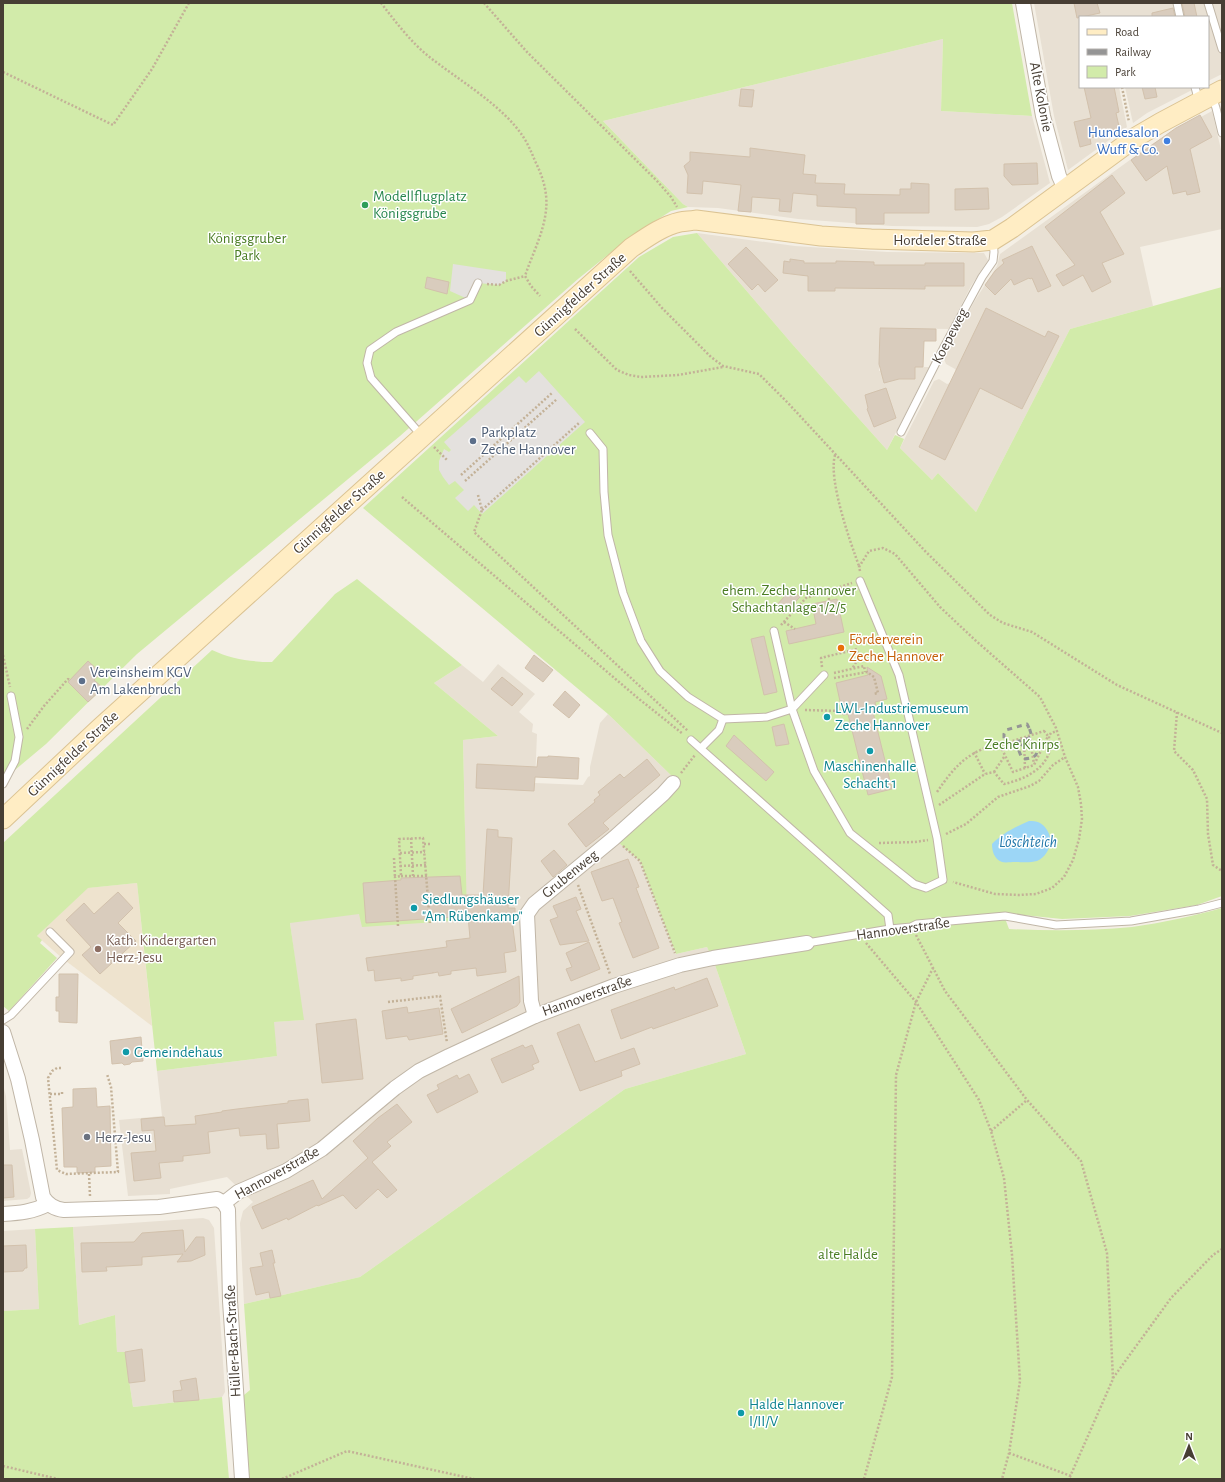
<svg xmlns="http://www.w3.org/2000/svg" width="1225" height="1482" font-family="'Alegreya Sans',sans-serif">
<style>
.residential{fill:#e8e0d3}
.education{fill:#eee3ce}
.green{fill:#d2ebaa}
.parking{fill:#e4e1de}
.water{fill:#9cd6f6}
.building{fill:#d9ccbd;stroke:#d2c1ac}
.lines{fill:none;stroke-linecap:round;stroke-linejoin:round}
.lane-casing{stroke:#c0b6a7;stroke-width:9}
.street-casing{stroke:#c0b6a7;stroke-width:16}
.secondary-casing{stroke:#dbc393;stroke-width:21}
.path{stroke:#c3b197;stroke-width:2.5;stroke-dasharray:2 2;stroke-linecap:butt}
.lane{stroke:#fff;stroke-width:7}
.street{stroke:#fff;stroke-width:14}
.secondary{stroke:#ffedc4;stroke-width:19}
.rail{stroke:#959595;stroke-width:3;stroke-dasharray:5 5;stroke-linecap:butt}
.shop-dot{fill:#3f7fe0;stroke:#fff;stroke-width:1.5}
.leisure-dot{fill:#2e9e5b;stroke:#fff;stroke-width:1.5}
.service-dot{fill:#5c6f8a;stroke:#fff;stroke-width:1.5}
.food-dot{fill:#e8710a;stroke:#fff;stroke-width:1.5}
.culture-dot{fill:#0f9aa8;stroke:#fff;stroke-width:1.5}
.education-dot{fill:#8d6e63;stroke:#fff;stroke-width:1.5}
.worship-dot{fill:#6b7280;stroke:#fff;stroke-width:1.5}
.labels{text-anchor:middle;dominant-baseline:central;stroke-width:3;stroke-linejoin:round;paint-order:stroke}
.street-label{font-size:15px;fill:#473e34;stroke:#fff}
.shop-label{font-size:15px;fill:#366cbe;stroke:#fff;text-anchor:end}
.leisure-label{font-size:15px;fill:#27864d;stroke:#fff;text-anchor:start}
.park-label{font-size:15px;fill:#4a7d23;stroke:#fff}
.service-label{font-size:15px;fill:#4e5e75;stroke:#fff;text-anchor:start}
.food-label{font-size:15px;fill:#c56008;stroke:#fff;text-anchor:start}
.culture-label{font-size:15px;fill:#0d838f;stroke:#fff;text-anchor:start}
.education-label{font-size:15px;fill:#785e54;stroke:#fff;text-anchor:start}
.worship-label{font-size:15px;fill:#5b616d;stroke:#fff;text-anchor:start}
.water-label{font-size:16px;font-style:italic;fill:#2378aa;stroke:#fff}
</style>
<rect width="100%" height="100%" fill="#f4efe5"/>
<g class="residential">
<path d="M1034 3H1173L1176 17H1080V87H1119L1127 127 1068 170 1054 116Z"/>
<path d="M1181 3H1222V74L1208 81V17H1184Z"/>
<path d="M943 39 941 111 1032 116 1050 183 1002 217 989 224 977 227 892 226 798 219 718 208 688 207 683 204 603 121Z"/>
<path d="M1125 87H1192V90L1147 113 1133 123Z"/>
<path d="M1212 111 1222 154V229L1140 247 1153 306 1070 329 976 512 938 473 932 480 900 448 934 381 939 379 947 384 953 382 957 373 955 369 946 364 944 359 974 302 997 266 1000 254 1152 144 1200 115 1201 117Z"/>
<path d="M697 233 795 246 887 252 984 253 988 260 971 286 949 329 879 328V371L896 367H929L887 450 793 345Z"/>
<path d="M498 664 535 694 519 712 533 724 532 732 537 734 535 783 583 785 588 777 590 776V767L600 723 608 714 680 784 659 807 620 843 640 861 676 954 707 947 715 965 746 1054 625 1089 360 1277 244 1304 240 1223 243 1211 253 1202 227 1177 170 1189V1194L128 1196 119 1120 162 1116 157 1071 277 1056 273 1022 303 1020 290 923 465 828 463 740 498 736 434 683 462 665 483 682Z"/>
<path d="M3 1085 6 1096 10 1150 22 1149 31 1193 30 1197 27 1199 3 1201Z"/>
<path d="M203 1218 209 1220 214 1228 225 1392 222 1397 133 1407 125 1352 117 1353 115 1315 79 1325 73 1227Z"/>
<path d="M35 1229 39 1309 3 1311V1231Z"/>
</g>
<path class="education" d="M137 883 152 1026 62 958 37 936 87 888Z"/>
<g class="green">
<path d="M3 3H1012L1032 116 941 111 943 39 603 121 683 204 688 207 671 211 630 237 578 279 400 436 137 654 46 744 3 780Z"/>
<path d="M697 233 793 345 887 450 895 435 904 439 900 448 932 480 938 473 976 512 1070 329 1222 287V896L1197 905 1130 916 1062 919 1003 913 1009 929C1050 931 1091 931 1132 927 1162 923 1193 916 1222 908V1479H249L243 1403 244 1395 250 1390 244 1304 360 1277 625 1089 746 1054 715 965 707 947 676 954 640 861 619 843 659 807 680 784 608 714 363 508 639 257 673 237Z"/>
<path d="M357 579 462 665 434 683 498 736 463 740 467 920 362 927 359 914 290 923 304 1020 274 1022 277 1056 157 1071 137 883 88 888 37 936 42 940 40 943 57 958 9 1011 3 1006V843L212 650C231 659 251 662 272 662L335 594Z"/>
<path d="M73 1227 79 1325 115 1315 117 1352H125L133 1407 222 1397 229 1479H3V1311L39 1309 35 1229Z"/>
</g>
<g class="parking">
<path d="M453 264 506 272V281L499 285 478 283 470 300 450 291Z"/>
<path d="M539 371 585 422 482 514 474 505 468 511 455 498 464 490 455 481 449 485 443 477 439 470V461L444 449 449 452 451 450 444 442 519 376 526 383Z"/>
</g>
<path class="water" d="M1029 821C1037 821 1042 822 1047 830 1054 840 1049 856 1037 861 1030 863 1021 862 1015 862 1011 862 1005 863 1002 862 994 859 992 851 992 844 1003 833 1015 827 1029 821Z"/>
<g class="building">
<path d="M1074 3H1097L1100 13 1077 18Z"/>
<path d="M1182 3H1194L1197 17H1185Z"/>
<path d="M1173 8 1175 17H1152V13Z"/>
<path d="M1084 87H1114L1119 112 1116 113 1120 131 1090 138 1091 144 1080 147 1074 122 1091 118Z"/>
<path d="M1142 87H1155L1157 97 1145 99Z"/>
<path d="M741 89 754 90 752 107 739 106Z"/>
<path d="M1200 115 1212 137 1190 149 1200 192 1187 195 1186 191 1173 194 1167 166 1146 181 1131 160 1176 128Z"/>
<path d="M750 148 805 155 803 174 816 175 815 183 845 184 844 194 900 195V189H911V183L929 184V213H884V224H856V208L817 206V195L793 193 791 212 779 211 780 199 752 197 751 212 738 211 741 185 703 181 702 194 687 193 688 175 684 166 690 161V152L750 157Z"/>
<path d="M1037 163 1038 184 1012 185 1004 176V164Z"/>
<path d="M1112 175 1125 193 1100 212 1124 254 1102 263 1111 282 1092 292 1083 275 1063 286 1056 275 1075 265 1045 227Z"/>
<path d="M988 188 989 209 955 210V189Z"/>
<path d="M1032 246 1051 286 1038 292 1032 278 1030 279 1029 278 1014 285 1011 279 995 295 985 285 995 271 1004 263 1002 260Z"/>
<path d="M746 247 778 280 765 292 758 284 752 290 728 264Z"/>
<path d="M790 259 804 261V263H836V261L874 262V265H925V263H964V286H925V289L835 288V291H808V276L783 273 784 261 790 262Z"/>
<path d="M427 277 449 282 447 294 425 288Z"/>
<path d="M986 308 1045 337 1048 331 1059 336 1022 409 980 388 945 460 919 447Z"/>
<path d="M880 328 936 329V341H924L923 367H915V379H899L884 383 879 364Z"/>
<path d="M886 388 896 418 874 427 867 409 868 408 865 395Z"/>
<path d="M791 589 800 597 784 614 776 606Z"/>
<path d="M837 599 844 632 789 644 786 631 816 624 812 604Z"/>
<path d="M764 636 777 692 764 695 751 639Z"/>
<path d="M534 655 553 670 543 682 525 668Z"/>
<path d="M88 661 101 673 94 680 103 688 88 702 68 682Z"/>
<path d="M867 667 881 676 887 699 875 702 876 707 872 708 892 789 868 795 848 714 843 715 836 683 868 675Z"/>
<path d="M502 677 523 694 512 706 491 689Z"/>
<path d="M565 691 580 705 569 718 553 705Z"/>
<path d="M784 724 789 744 776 746 772 727Z"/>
<path d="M734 735 774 772 766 781 726 746Z"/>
<path d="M548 756 579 758 578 779 535 777 534 791 476 788 477 764 537 767 538 757H548Z"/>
<path d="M647 759 660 775 603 823 609 829 586 847 568 824 595 802 594 800 600 795 598 792 620 774 624 778Z"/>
<path d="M487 829 498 830V837L512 838 508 908H515V921H512L516 951 504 953 506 972 477 976 476 968 451 971V974L439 976 438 972 433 973V972V973L413 976V979L401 981V978L375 981 374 970 368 971 366 958 447 947 446 941 470 938 468 916 366 923 363 883 401 880V878L460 876 462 895H483Z"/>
<path d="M554 850 567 865 553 877 541 861Z"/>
<path d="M628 859 639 887 636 888 659 948 633 958 619 923 622 922 613 898 602 901 591 872Z"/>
<path d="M118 892 133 908 118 923 136 941 100 974 82 955 91 947 66 920 84 903 94 914Z"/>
<path d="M576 897 581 909 576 911 589 941 560 945 550 920 558 917 553 906Z"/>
<path d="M589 942 600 969 571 981 566 969 572 967 566 953Z"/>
<path d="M59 974H78L77 1023 59 1022V1011H56V997H59Z"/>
<path d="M519 976 520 1002 517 1006 462 1033 451 1009Z"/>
<path d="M707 978 718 1006 653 1029 652 1027 621 1039 611 1010 674 987 675 990Z"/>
<path d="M407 1007 408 1013 439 1008 443 1034 409 1040 407 1036 386 1039 382 1011Z"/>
<path d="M356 1019 363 1079 322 1083 316 1024Z"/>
<path d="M579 1024 595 1062 634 1048 640 1064 621 1071 622 1076 580 1091 557 1033Z"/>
<path d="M141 1037 143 1061 132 1062 130 1064 124 1065 122 1063 112 1064 110 1041Z"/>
<path d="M523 1045 525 1048 532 1045 539 1062 532 1065 534 1069 502 1083 491 1059Z"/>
<path d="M469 1074 478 1092 437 1113 427 1095 439 1089 437 1085 457 1075 459 1079Z"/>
<path d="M96 1088 97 1107 110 1106 111 1166 95 1167V1172L77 1173V1167H64L62 1108 73 1107V1089Z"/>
<path d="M308 1099 310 1121 277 1124 279 1148 267 1149 266 1134 240 1136 239 1128 208 1132 210 1153 183 1156V1161L159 1163 161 1178 134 1181 131 1153 156 1151 154 1130 142 1131 141 1119 164 1117 165 1126 196 1124 195 1116 222 1112V1111L237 1109 288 1103V1101Z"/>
<path d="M397 1104 412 1122 387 1142 391 1146 372 1162 397 1190 387 1198 378 1189 356 1209 343 1195 318 1206 317 1205 288 1220 287 1218 262 1229 252 1207 313 1180 322 1199 368 1158 353 1141 378 1118Z"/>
<path d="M3 1165H12L14 1197 3 1198Z"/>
<path d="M183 1230 185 1252 196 1237H204L205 1255 191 1261 177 1262 183 1254 142 1257V1265L106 1267 107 1271 82 1272 81 1243 134 1242 142 1233Z"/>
<path d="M26 1245 27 1268H25L23 1271 3 1272V1246Z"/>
<path d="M272 1250 275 1263H273L281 1296 270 1298 269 1292 256 1295 250 1268 263 1266 260 1253Z"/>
<path d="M142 1349 145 1381 129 1383 125 1352Z"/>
<path d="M196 1378 199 1400 174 1402 173 1391 182 1390 180 1381Z"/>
</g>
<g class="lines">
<defs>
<g id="lane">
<path d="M1177 3 1180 17"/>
<path d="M1208 3 1222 49"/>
<path d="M1195 87 1199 102"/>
<path d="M1212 96 1216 108 1222 133"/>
<path d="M901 432 943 349 982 277 993 261 994 252 993 240"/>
<path d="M590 433 603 449 604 492 608 535 623 593 641 641 660 671 688 697 723 719 767 717 792 709 824 675"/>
<path d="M422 436 371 378 367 363 370 350 396 332 470 300 478 283"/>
<path d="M774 631 792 709 814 771 850 833 914 884 926 888 943 880 937 838 899 675 860 581"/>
<path d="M691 740 888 915 890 929"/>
<path d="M701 748 719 730 723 719"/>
<path d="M3 784 15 761 19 737 11 696"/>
<path d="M807 943 890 929 911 927 917 924 1005 916 1056 925 1131 921 1199 909 1222 903"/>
<path d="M3 1020 11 1015 70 952 50 932"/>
</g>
<g id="street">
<path d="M1023 3 1043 116 1059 176 1065 189"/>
<path d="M535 1016 531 1001 527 914 534 904 614 838 663 794 673 783"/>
<path d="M3 1032 18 1079 32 1140 43 1197C48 1205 54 1209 64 1210L159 1207 217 1199 224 1203 228 1210 230 1301 242 1479"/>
<path d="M224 1203 238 1192 286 1171 322 1149 395 1088 419 1071 449 1056 535 1016 614 986 680 965 713 958 807 943"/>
<path d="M3 1214C19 1213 33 1212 48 1204"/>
</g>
<path id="secondary" d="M3 819 100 728 224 616 631 248C646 238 662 226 680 222 685 221 690 221 696 220L821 236 871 239 973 242 993 240 1012 228 1136 137 1160 123 1222 90"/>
</defs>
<use href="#lane" class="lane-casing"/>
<use href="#street" class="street-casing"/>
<use href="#secondary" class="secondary-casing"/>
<g class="path">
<path d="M381 3C395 21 410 41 427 55 458 80 503 105 524 138 529 146 532 154 536 163 543 177 548 194 546 210 544 232 532 255 525 276L531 286 540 296"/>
<path d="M484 3 527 52 657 181 671 197 677 207"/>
<path d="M3 72 113 125 152 69 189 3"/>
<path d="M1122 87 1129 122"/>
<path d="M630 271 662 308 711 357 723 366 759 374 788 403 925 551 990 615 1003 623 1032 632 1117 685 1222 733"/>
<path d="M487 284 499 285 506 281 525 276"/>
<path d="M575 329 617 370 629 375 641 377 678 375 723 367"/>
<path d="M434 447 448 461"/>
<path d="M835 455C828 480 850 541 859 566"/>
<path d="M461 475 552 393"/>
<path d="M465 481 557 399"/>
<path d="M478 495 482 510 474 532 688 731"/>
<path d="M402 497 639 699 683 734"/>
<path d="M482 510 579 423"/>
<path d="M860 571 859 567 869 551 883 548 895 554 940 607 975 640 1040 697 1056 728 1065 757 1078 787 1081 804 1082 819 1079 839 1073 860 1064 877 1052 888 1036 894 1019 895 995 894 953 882"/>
<path d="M828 590 829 600"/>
<path d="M784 622 795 629"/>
<path d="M781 625 806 598 852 583"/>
<path d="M3 655 10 687"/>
<path d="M822 667 821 658 857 649 858 659 852 669"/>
<path d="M834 673 864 666 865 672"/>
<path d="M834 678 867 672 874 677 878 693 873 694"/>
<path d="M805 710 842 711"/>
<path d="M1177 712 1174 751 1193 770 1207 799 1208 834 1213 865 1222 871"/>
<path d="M27 729 44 706 68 679 70 680"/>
<path d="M1044 731 1048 736 1034 765 1013 772 1000 745Z"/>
<path d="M1030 740 1034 764"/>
<path d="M1024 742 1025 768"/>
<path d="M974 752 985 774"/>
<path d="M994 772 1004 757"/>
<path d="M681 773 695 755"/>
<path d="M937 792C953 769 963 756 990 746"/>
<path d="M939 805 985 774 994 772 1004 784C1022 780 1046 770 1050 749 1050 745 1049 740 1049 736L1051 733 1057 731"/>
<path d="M946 834 966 824 998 797 1030 786 1039 781 1053 765 1065 757"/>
<path d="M411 838 413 876"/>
<path d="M879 843 915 842 928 840"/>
<path d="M424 844H431"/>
<path d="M623 846 640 861 675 953"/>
<path d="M400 853 425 852"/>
<path d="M394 858 395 877"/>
<path d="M400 866 426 865"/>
<path d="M401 876H427"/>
<path d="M578 885 610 974"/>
<path d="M398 926 395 877 401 876 399 839 423 838 430 923"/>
<path d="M916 935 945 991 1027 1100 1081 1161 1107 1253 1113 1379 1069 1479"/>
<path d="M866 943 916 1002 979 1100 991 1131 1004 1178 1012 1255 1020 1381 1009 1453 1002 1479"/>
<path d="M388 1002 440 996 447 1043"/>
<path d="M61 1068H57L52 1071 48 1078 57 1170 66 1174 118 1172 111 1087 107 1074"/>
<path d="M50 1094H62V1092"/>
<path d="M991 1131 1027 1100"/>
<path d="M89 1174 90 1196"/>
<path d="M1113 1378 1171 1298 1213 1255 1222 1249"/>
<path d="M1009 1453 1071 1476"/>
<path d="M3 1466 58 1479"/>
<path d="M282 1479 347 1451 474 1479"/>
<path d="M864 1479 892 1377 896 1075 916 1002 933 968"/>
</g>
<use href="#lane" class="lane"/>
<use href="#street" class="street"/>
<use href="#secondary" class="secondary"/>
<g class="rail">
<path d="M1029 728 1027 724 1006 730 1004 734V739L1010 744 1032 737 1029 727"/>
<path d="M1024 742 1019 751 1021 756 1024 759C1037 758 1039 754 1035 743L1030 740"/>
</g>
</g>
<circle class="shop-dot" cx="1167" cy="141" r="4"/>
<circle class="leisure-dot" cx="365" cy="205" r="4"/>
<g class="service-dot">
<circle cx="473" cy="441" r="4"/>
<circle cx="82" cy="681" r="4"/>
</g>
<circle class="food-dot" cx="841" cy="648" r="4"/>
<g class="culture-dot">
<circle cx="827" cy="717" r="4"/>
<circle cx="870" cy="751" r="4"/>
<circle cx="414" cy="908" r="4"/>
<circle cx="126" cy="1052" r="4"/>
<circle cx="741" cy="1413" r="4"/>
</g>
<circle class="education-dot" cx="98" cy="949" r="4"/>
<circle class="worship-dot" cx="87" cy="1137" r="4"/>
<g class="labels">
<g class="street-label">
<text transform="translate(1041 97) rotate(79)">Alte Kolonie</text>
<text x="940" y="240">Hordeler Straße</text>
<text transform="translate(580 295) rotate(-42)">Günnigfelder Straße</text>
<text transform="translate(950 336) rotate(-62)">Koepeweg</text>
<text transform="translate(339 512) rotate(-42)">Günnigfelder Straße</text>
<text transform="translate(73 754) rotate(-43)">Günnigfelder Straße</text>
<text transform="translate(570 874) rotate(-39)">Grubenweg</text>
<text transform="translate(903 929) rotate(-8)">Hannoverstraße</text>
<text transform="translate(587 996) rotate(-20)">Hannoverstraße</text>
<text transform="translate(277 1173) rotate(-29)">Hannoverstraße</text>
<text transform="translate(233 1341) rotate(-93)">Hüller-Bach-Straße</text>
</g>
<g class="shop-label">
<text x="1159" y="132">Hundesalon<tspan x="1159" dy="17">Wuff &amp; Co.</tspan></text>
</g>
<g class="leisure-label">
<text x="373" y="196">Modellflugplatz<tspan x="373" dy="17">Königsgrube</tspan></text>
</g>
<g class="park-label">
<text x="247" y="238">Königsgruber<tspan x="247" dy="17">Park</tspan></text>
<text x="789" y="590">ehem. Zeche Hannover<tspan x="789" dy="17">Schachtanlage 1/2/5</tspan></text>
<text x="1022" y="744">Zeche Knirps</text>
<text x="848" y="1254">alte Halde</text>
</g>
<g class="service-label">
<text x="481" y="432">Parkplatz<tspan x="481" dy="17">Zeche Hannover</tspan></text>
<text x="90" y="672">Vereinsheim KGV<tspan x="90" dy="17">Am Lakenbruch</tspan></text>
</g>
<g class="food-label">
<text x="849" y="639">Förderverein<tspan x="849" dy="17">Zeche Hannover</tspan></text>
</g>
<g class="culture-label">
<text x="835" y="708">LWL-Industriemuseum<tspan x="835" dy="17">Zeche Hannover</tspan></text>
<text x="870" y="766" text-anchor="middle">Maschinenhalle<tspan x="870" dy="17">Schacht 1</tspan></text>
<text x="422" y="899">Siedlungshäuser<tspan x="422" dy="17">"Am Rübenkamp"</tspan></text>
<text x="134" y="1052">Gemeindehaus</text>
<text x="749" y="1404">Halde Hannover<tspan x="749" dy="17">I/II/V</tspan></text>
</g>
<g class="education-label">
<text x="106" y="940">Kath. Kindergarten<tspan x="106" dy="17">Herz-Jesu</tspan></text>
</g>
<g class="worship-label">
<text x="95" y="1137">Herz-Jesu</text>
</g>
<g class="water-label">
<text x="1028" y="842">Löschteich</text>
</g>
</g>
<rect width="1225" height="1482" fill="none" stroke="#473e34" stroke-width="8"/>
<rect x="1079" y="16" width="130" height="72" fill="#ffffff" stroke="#b5b2ae"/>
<rect x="1087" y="29" width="20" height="6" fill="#ffedc4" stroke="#b5b2ae"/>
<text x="1115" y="36" font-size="12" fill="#473e34">Road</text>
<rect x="1087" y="49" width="20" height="6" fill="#959595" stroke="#b5b2ae"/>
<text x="1115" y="56" font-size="12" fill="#473e34">Railway</text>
<rect x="1087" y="66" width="20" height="12" fill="#d2ebaa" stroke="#b5b2ae"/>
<text x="1115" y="76" font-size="12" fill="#473e34">Park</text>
<g transform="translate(1189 1446)" stroke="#ffffff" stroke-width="3" paint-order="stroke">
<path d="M0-3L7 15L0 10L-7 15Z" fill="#473e34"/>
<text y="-6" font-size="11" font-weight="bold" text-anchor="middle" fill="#473e34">N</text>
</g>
</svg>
